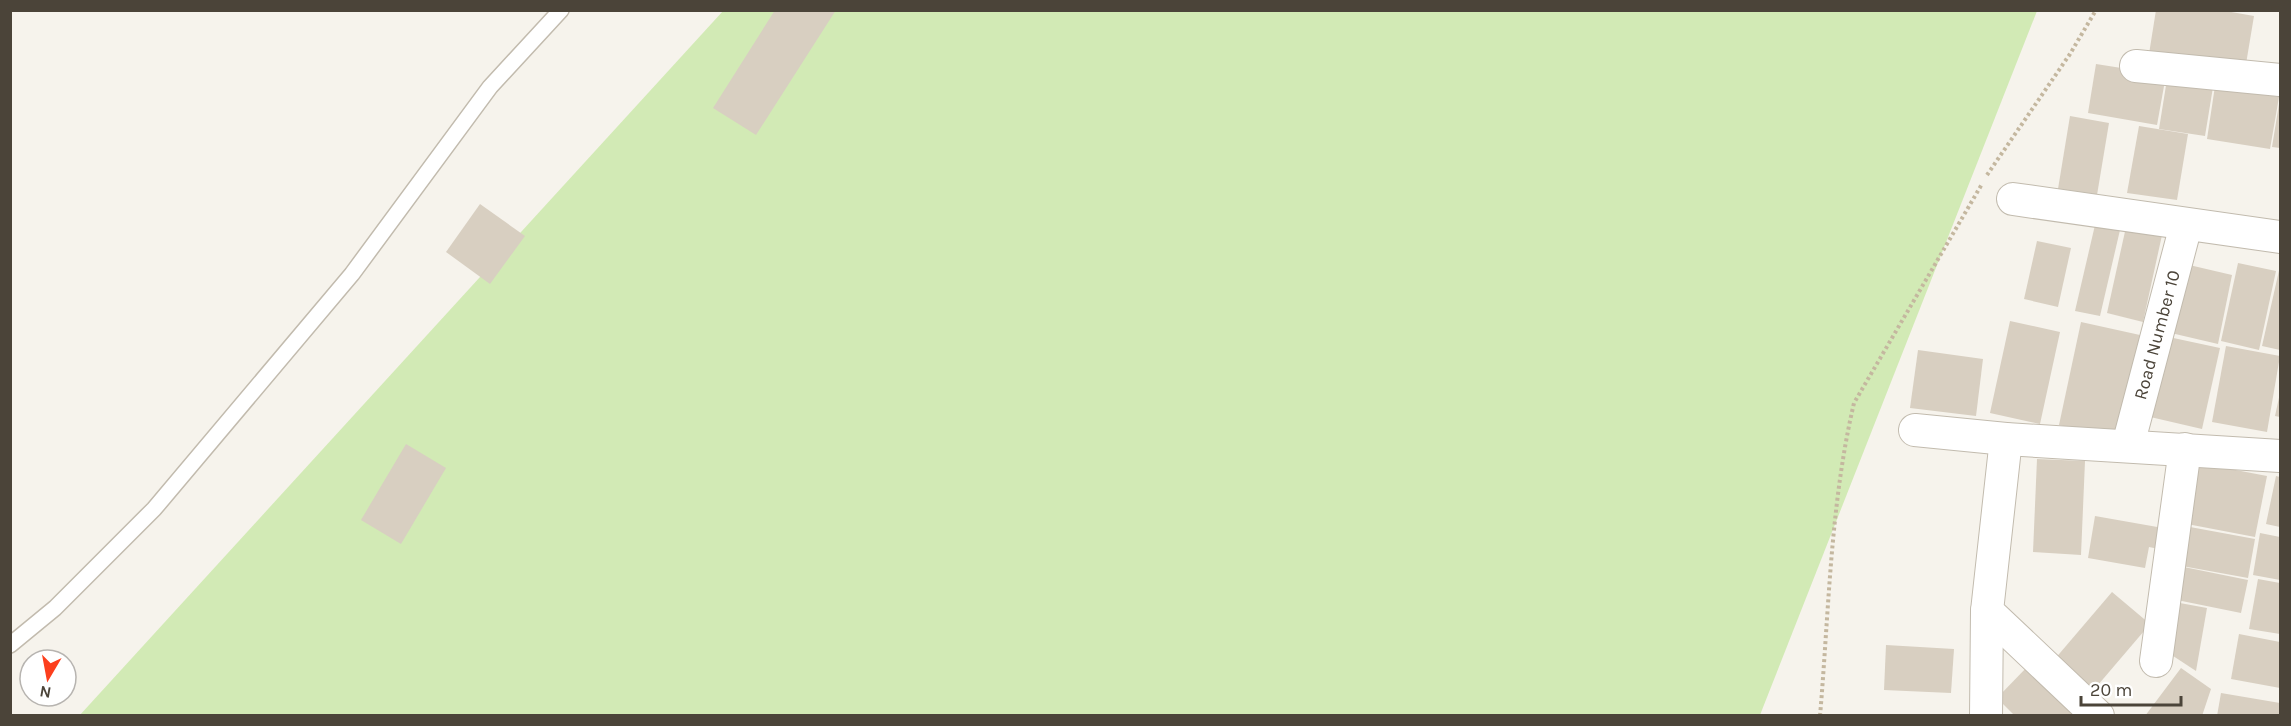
<svg xmlns="http://www.w3.org/2000/svg" width="2291" height="726" font-family="Karla,sans-serif">
<style>
.green{fill:#d2eab5}
.building{fill:#d8cfc1}
.lines{fill:none;stroke-linecap:round;stroke-linejoin:round}
.service-casing{stroke:#c2bbae;stroke-width:18}
.minor-casing{stroke:#c2bbae;stroke-width:34}
.path{stroke:#c4b79f;stroke-width:4;stroke-dasharray:3 3;stroke-linecap:butt}
.service{stroke:#fff;stroke-width:15}
.minor{stroke:#fff;stroke-width:32}
.labels{text-anchor:middle;dominant-baseline:central;stroke-width:5;stroke-linejoin:round;paint-order:stroke}
.street-label{font-size:18px;fill:#4b4439;stroke:#fff}
</style>
<rect width="100%" height="100%" fill="#f6f3ec"/>
<path class="green" d="M723 11H2037L1760 715 79 716Z"/>
<g class="building">
<path d="M775 10H836L756 135 713 108Z"/>
<path d="M2156 10H2220L2254 16 2245 70 2149 54Z"/>
<path d="M2096 64 2166 75 2157 125 2088 113Z"/>
<path d="M2168 73 2214 81 2205 136 2159 129Z"/>
<path d="M2215 86 2279 97 2270 149 2207 139Z"/>
<path d="M2279 104H2280V148L2272 147Z"/>
<path d="M2070 116 2109 123 2095 207 2056 201Z"/>
<path d="M2139 126 2188 134 2177 200 2127 193Z"/>
<path d="M480 204 525 236 490 284 446 252Z"/>
<path d="M2095 225 2120 230 2100 316 2075 311Z"/>
<path d="M2126 227 2162 235 2143 322 2107 313Z"/>
<path d="M2037 241 2071 248 2058 307 2024 299Z"/>
<path d="M2238 263 2276 271 2259 350 2221 341Z"/>
<path d="M2185 264 2232 275 2218 344 2171 333Z"/>
<path d="M2280 266V350L2262 346Z"/>
<path d="M2010 321 2060 332 2040 424 1990 413Z"/>
<path d="M2081 322 2140 335 2118 439 2059 425Z"/>
<path d="M2164 336 2220 348 2202 429 2146 416Z"/>
<path d="M2226 346 2280 356 2267 432 2212 422Z"/>
<path d="M1918 350 1983 359 1976 416 1910 408Z"/>
<path d="M2280 393V417L2275 416Z"/>
<path d="M406 444 446 468 401 544 361 520Z"/>
<path d="M2037 459 2085 461 2081 555 2033 552Z"/>
<path d="M2199 463 2267 476 2255 537 2187 524Z"/>
<path d="M2276 476 2280 477V527L2266 524Z"/>
<path d="M2095 516 2163 528 2159 549 2149 547 2145 568 2088 558Z"/>
<path d="M2190 527 2255 539 2248 578 2182 566Z"/>
<path d="M2260 533 2280 537V580L2253 575Z"/>
<path d="M2174 565 2248 580 2241 613 2167 598Z"/>
<path d="M2258 579 2280 583V634L2249 629Z"/>
<path d="M2112 592 2150 624 2092 692 2054 660Z"/>
<path d="M2169 601 2207 608 2196 671 2164 650Z"/>
<path d="M2239 634 2280 642V688L2231 679Z"/>
<path d="M1886 645 1954 649 1951 693 1884 690Z"/>
<path d="M2028 666 2080 716H2015L1997 698Z"/>
<path d="M2181 668 2211 689 2202 716H2145Z"/>
<path d="M2221 693 2280 703V716H2217Z"/>
</g>
<g class="lines">
<defs>
<path id="service" d="M10 645 55 608 154 509 352 274 490 87 561 10"/>
<g id="minor">
<path d="M2136 66 2280 80"/>
<path d="M2013 199 2280 237"/>
<path d="M1915 430 2006 439 2280 456"/>
<path d="M2006 439 1987 611 2098 716"/>
<path d="M2128 445 2186 225"/>
<path d="M2156 661 2185 449"/>
<path d="M1986 716 1987 611"/>
</g>
</defs>
<use href="#service" class="service-casing"/>
<use href="#minor" class="minor-casing"/>
<g class="path">
<path d="M1987 175 2070 54 2096 10"/>
<path d="M1820 716C1829 612 1830 505 1854 403L1982 184"/>
</g>
<use href="#service" class="service"/>
<use href="#minor" class="minor"/>
</g>
<g class="labels">
<g class="street-label">
<text transform="translate(2157 335) rotate(-75)">Road Number 10</text>
</g>
</g>
<rect width="2291" height="726" fill="none" stroke="#4b4439" stroke-width="24"/>
<g transform="translate(48 678) rotate(190)"><circle r="28" fill="#ffffff" stroke="#b7b4b0" stroke-width="1.5"/>
<path d="M0-4.5L10 22L0 15L-10 22Z" fill="#fc3f1d"/>
<text y="-9" font-size="16" font-weight="bold" text-anchor="middle" fill="#4b4439">N</text>
</g>
<path d="M2081 696v9h100v-9" fill="none" stroke="#4b4439" stroke-width="3"/>
<text x="2090" y="696" font-size="18" fill="#4b4439" stroke="#ffffff" stroke-width="4.5" paint-order="stroke">20 m</text>
</svg>
